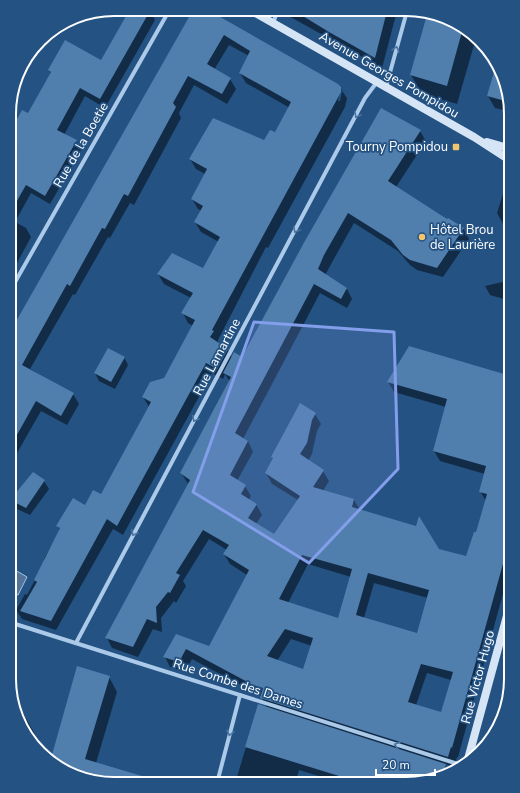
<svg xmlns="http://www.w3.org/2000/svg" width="520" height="793" font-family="'Nunito Sans',sans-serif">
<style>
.water{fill:#547497;stroke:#9fc5e9}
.shadow{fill:#0007;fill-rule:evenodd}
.building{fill:#507ead;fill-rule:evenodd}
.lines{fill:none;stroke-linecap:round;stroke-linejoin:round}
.minor{stroke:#abc9e8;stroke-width:4}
.secondary{stroke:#d5e5f6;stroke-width:8}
.oneway{stroke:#4c76a1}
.marked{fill:#839eea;fill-opacity:0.2;stroke:#839eea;stroke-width:3;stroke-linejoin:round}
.poi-dot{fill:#f3c56d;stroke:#235283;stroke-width:1.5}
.labels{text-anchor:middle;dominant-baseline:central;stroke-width:3.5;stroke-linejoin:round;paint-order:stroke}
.street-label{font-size:13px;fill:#fff;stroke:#235283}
.poi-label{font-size:13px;fill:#fff;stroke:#235283;text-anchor:end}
.rim{fill:none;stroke:#fff;stroke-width:2}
</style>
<rect width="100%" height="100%" fill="#235283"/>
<path class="water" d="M15 570 27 577 18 595 9 591V582Z"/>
<g class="shadow">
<path d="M194 10H206L338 85 347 98 345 107 268 248 266 247 218 340V343L227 349 232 358H242L302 246 420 131 426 141 396 187 447 220 463 228 469 239 443 277 417 270 410 265 398 251 354 223 325 275 347 289 352 299 347 308 320 293 243 439 248 441 253 452 237 481 245 486 251 496 249 500 256 504 262 515 256 524 274 536 298 500 272 484 266 473 273 459 272 457 315 414 321 424 317 431 312 454 308 461 323 471 329 481 323 491 354 500 360 510 439 550 467 558 477 534 486 501 480 491 485 474 440 461 434 451 446 407 394 392 388 382 511 377V565L458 757H457L454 767 445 764 450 773 447 776 407 784H344L299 770 295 784H235L258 706 267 708 261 696 192 659 185 672 170 667 165 657 176 636 209 647 247 575 230 564 224 554 227 550 209 539 183 581 186 586 176 603 174 601 161 618 162 632 153 629 138 657 112 648 107 638 189 485 181 473 230 382 225 374 223 379 212 373 123 535 113 529 56 630 22 619 16 610 25 594 27 595 45 561 44 559 60 530 58 526 101 495 149 407 143 397 165 379 193 326 188 323 183 313 191 298 164 284 158 274 203 269 219 242 201 232 195 222 202 211 198 209 192 199 205 174 196 169 190 159 265 141 275 134 290 108 246 83 240 73 249 56 229 45 214 70 230 79 236 89 227 104 194 85 179 113 181 118 134 205 130 203 110 238 108 237 75 295 73 294 30 369 73 394 79 404 67 425 41 411 9 467 10 334ZM340 91H342L340 101H338ZM308 564 351 577 339 620 288 603ZM374 583 428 598 417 635 364 618ZM291 639 312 646 304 670 277 661ZM427 673 451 680 442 713 416 705Z"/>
<path d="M278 10 397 11 382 68Z"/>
<path d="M150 11 155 20 105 108 85 96 64 135 76 141 81 150 50 204 31 193 15 222 26 228 31 237 10 276V134L22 112 28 115 51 74 49 70 101 61Z"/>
<path d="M429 12 470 31 476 38 457 104 422 94 411 75Z"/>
<path d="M495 64 503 73 511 112 495 108 488 96Z"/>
<path d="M507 181 511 183V228L503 224 497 213Z"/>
<path d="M511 280V301L490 295 485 286Z"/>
<path d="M124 357 128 365 115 389 99 381 95 373Z"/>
<path d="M33 474 44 481 49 489 30 515 15 508 11 500Z"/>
<path d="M109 677 117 692 96 763 149 780 151 783H100L50 763 17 720 12 694 51 762Z"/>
<path d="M511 680V686L505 702Z"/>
</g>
<g class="building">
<path d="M130 9H151L100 99 80 88 57 130 77 140 45 196 26 185 10 213V132L22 110 28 113 51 72 48 70 65 40 101 60Z"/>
<path d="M193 10H208L338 84 341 87V92L212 330 214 331 210 337 228 349 217 369 206 363 117 526 107 519 51 621 20 611 37 582 34 580 60 528 56 526 73 498 85 505 93 490 101 494 151 402 142 397 150 382 164 378 195 320 181 313 193 293 157 274 172 253 203 268 220 237 194 222 203 206 191 199 207 169 189 159 213 118 264 140 270 130 275 132 291 102 239 73 250 51 224 35 207 64 231 78 222 94 188 76 173 103 176 107 128 196 124 194 105 229 102 228 70 286 67 284 22 365 74 393 61 416 36 401 9 449 10 332Z"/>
<path d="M293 10 387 11 375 58 329 32Z"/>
<path d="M428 11 463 28 447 86 410 75Z"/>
<path d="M496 64 503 73 509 102 487 96Z"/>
<path d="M381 108 421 130 388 181 447 219 448 218 464 228 437 268 410 260 403 255 391 240 348 213 324 255 318 269 347 288 341 299 314 284 235 433 248 441 230 475 246 485 241 494 257 504 248 518 274 534 300 496 265 473 273 458 271 457 300 403 316 413 312 420 307 443 300 454 324 470 313 487 354 499 352 507 416 526 419 516 439 549 466 556 474 532H476L487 494 479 492 486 466 433 451 447 399 387 382 409 346 511 376V535L452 748 451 747 448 757 260 698 263 688 253 685 186 649 179 662 163 657 176 634 209 646 249 570 223 554 229 545 203 530 176 573 180 575 170 593 168 592 156 607 157 623 147 619 133 647 105 638 190 480 180 473 231 377 223 373 234 352 242 357 302 246ZM302 555 352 569 338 618 279 599ZM368 573 429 590 417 633 356 615ZM285 629 313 638 303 669 267 656ZM421 664 453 672 441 712 408 702Z"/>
<path d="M108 348 125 357 111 382 94 373Z"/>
<path d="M33 472 45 480 26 508 10 500Z"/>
<path d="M77 666 110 676 85 759 152 779 151 783H100L50 762Z"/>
<path d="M258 704 446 764 443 777 407 784H365L245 747Z"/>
</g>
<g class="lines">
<g class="minor">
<path d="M273 23 278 10"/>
<path d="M386 87 407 11"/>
<path d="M10 291 170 9"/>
<path d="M9 622 461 765"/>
<path d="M76 643 365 98 377 82"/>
<path d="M217 783 240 695"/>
</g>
<g class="secondary">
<path d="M250 10 474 137 511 161"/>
<path d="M487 142 511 149"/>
<path d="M468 759 511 601"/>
</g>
</g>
<defs><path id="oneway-chevron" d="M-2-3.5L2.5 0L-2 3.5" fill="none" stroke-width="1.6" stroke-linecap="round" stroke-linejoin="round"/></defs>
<g class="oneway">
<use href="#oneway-chevron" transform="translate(396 49) rotate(-74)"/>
<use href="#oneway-chevron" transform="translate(357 115) rotate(118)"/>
<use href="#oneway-chevron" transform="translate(296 230) rotate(118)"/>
<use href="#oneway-chevron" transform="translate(195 419) rotate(118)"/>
<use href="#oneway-chevron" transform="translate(134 533) rotate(118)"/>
<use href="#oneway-chevron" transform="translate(230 733) rotate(104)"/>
<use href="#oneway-chevron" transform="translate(397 745) rotate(-162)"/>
</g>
<path class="marked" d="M254 322 394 332 398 469 309 563 193 492Z"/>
<g class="poi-dot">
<rect x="452" y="143" width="8" height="8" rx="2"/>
<circle cx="422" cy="237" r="4"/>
</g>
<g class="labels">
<g class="street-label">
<text transform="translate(389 75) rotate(30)">Avenue Georges Pompidou</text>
<text transform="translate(81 145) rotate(-60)">Rue de la Boetie</text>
<text transform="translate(217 357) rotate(-62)">Rue Lamartine</text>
<text transform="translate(478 677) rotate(-75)">Rue Victor Hugo</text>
<text transform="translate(238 684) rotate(18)">Rue Combe des Dames</text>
</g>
<g class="poi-label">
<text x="448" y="147">Tourny Pompidou</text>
<text x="430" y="230" text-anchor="start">Hôtel Brou<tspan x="430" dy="15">de Laurière</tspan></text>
</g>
</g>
<path d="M0 0H520V793H0ZM114 16H406A98 98 0 0 1 504 114V679A98 98 0 0 1 406 777H114A98 98 0 0 1 16 679V114A98 98 0 0 1 114 16Z" fill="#235283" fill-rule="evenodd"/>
<path class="rim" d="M114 16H406A98 98 0 0 1 504 114V679A98 98 0 0 1 406 777H114A98 98 0 0 1 16 679V114A98 98 0 0 1 114 16Z"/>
<path d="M376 769v6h59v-6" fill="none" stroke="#ffffff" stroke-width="2"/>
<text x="382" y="769" font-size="12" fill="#ffffff" stroke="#235283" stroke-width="3" paint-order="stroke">20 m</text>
</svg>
